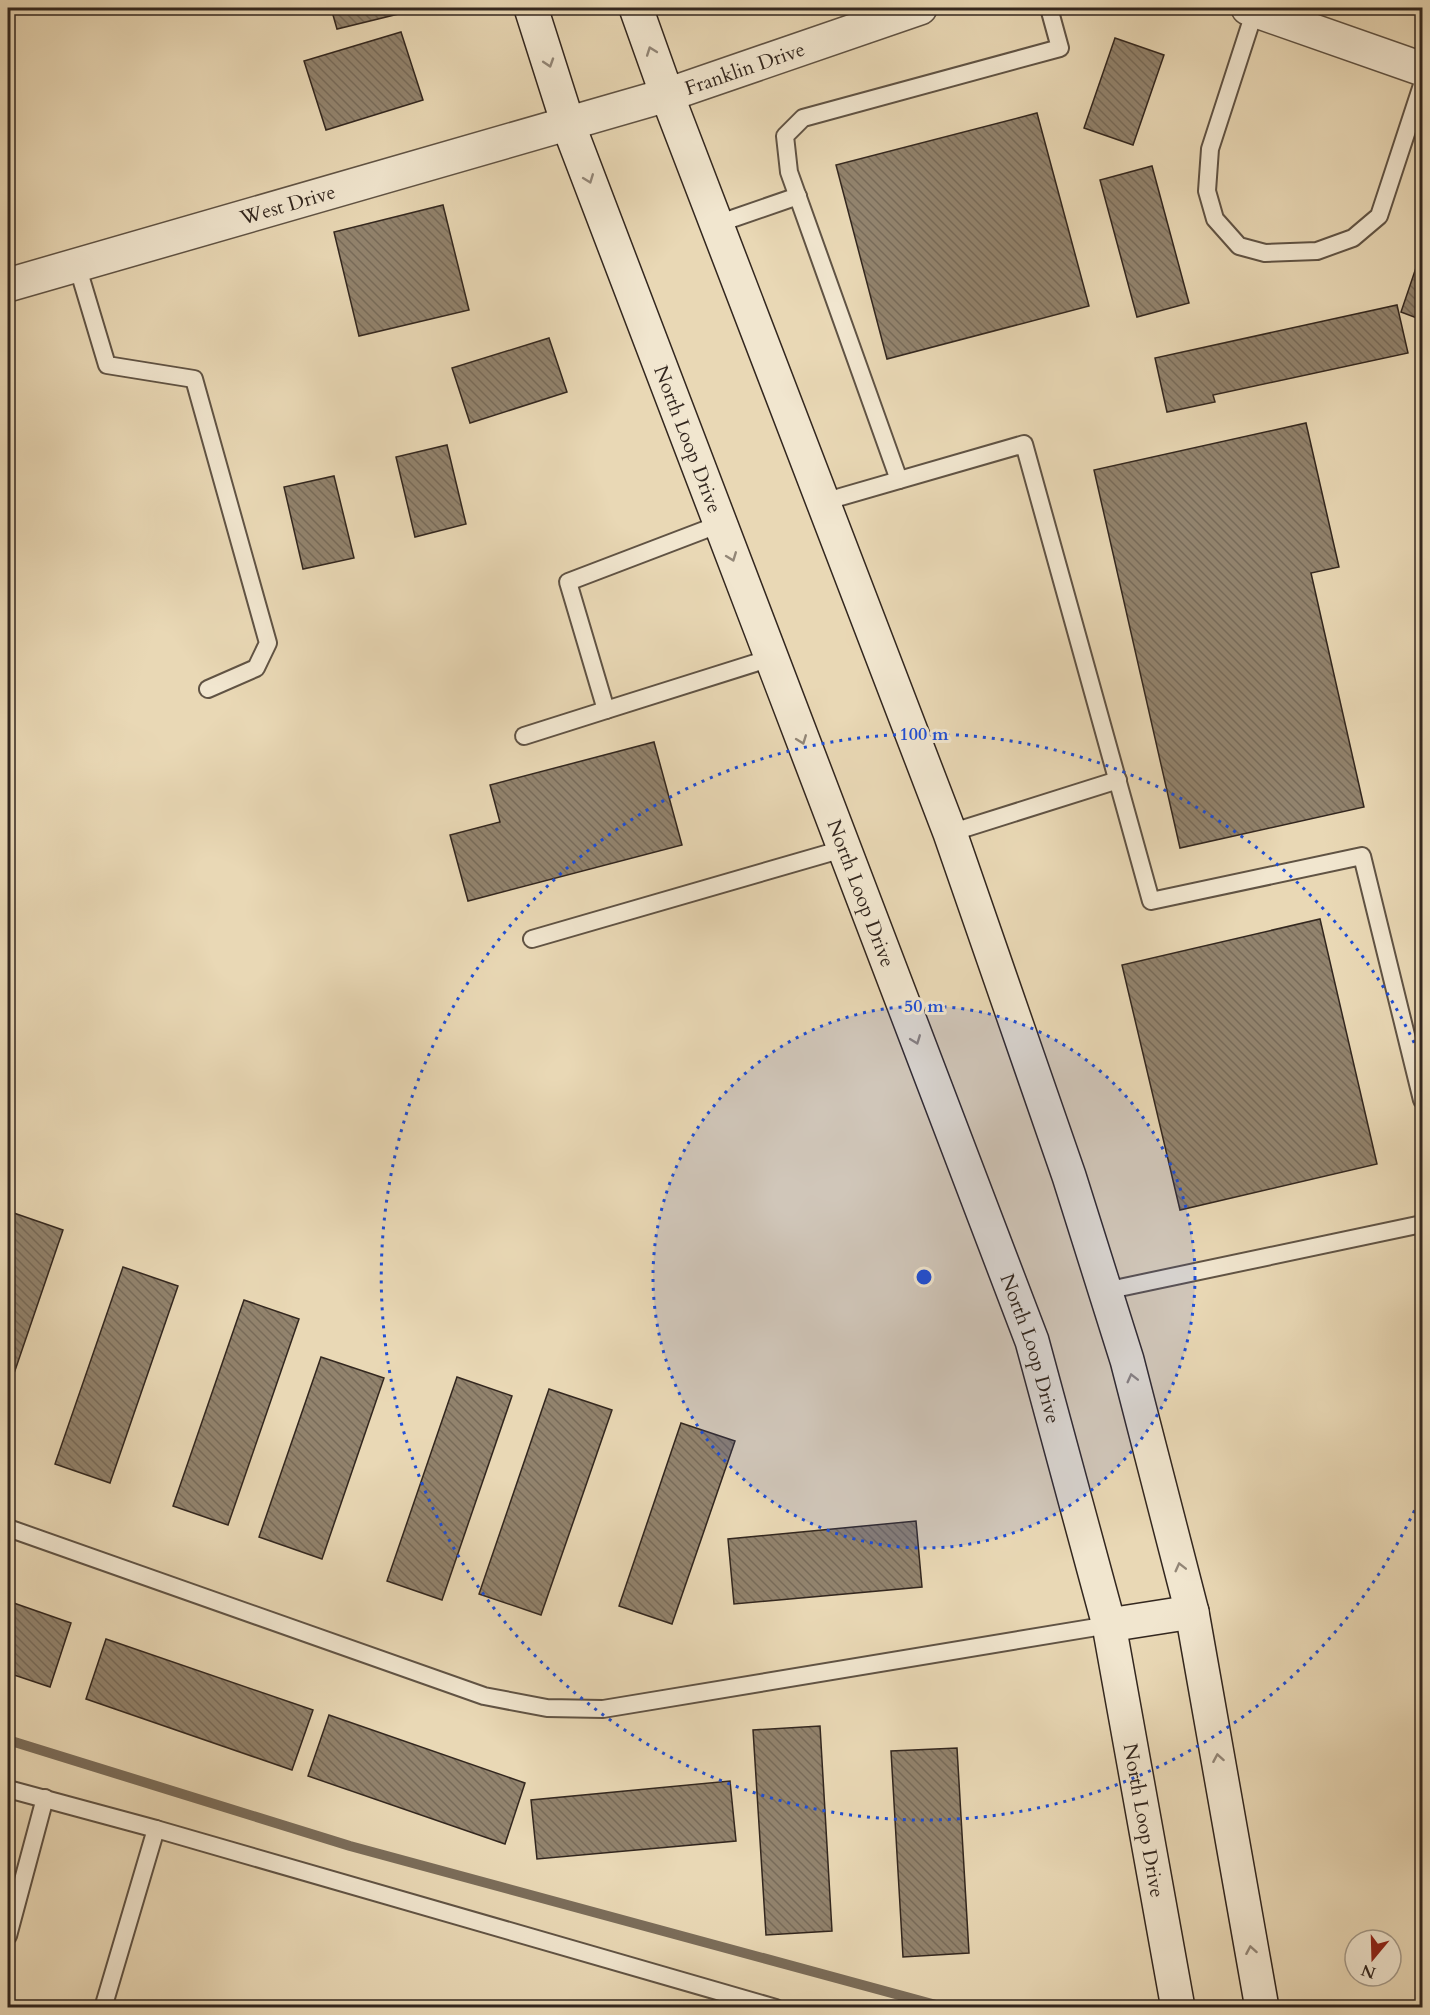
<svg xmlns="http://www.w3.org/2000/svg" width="1430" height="2015" font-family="Cardo,serif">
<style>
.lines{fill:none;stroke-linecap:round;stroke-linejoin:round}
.stream{stroke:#7b6d5a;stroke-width:10}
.building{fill:url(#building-back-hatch);stroke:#33271f;stroke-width:1.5}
.service-casing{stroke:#605344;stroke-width:20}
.tertiary-casing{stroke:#605344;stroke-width:36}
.secondary-casing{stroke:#33271f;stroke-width:36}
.service{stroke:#f1e6cf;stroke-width:16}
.tertiary{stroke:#f1e6cf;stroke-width:33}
.secondary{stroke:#f1e6cf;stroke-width:33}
.oneway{stroke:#928677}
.ring{fill:none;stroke:#1d4ed8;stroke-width:3;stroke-dasharray:3 6}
.labels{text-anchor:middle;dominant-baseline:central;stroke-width:6;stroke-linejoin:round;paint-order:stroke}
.street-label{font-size:20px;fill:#33271f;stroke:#f1e6cf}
.centre{fill:#1d4ed8;stroke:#f1e6cf;stroke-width:3}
.ring-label{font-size:18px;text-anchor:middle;font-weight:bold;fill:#1d4ed8;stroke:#f1e6cf;stroke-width:6;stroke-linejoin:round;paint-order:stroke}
</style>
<defs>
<pattern id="building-back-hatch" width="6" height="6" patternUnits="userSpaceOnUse" patternTransform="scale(1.5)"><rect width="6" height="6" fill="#92836d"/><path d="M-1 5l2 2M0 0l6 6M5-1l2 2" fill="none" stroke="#786b59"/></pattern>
</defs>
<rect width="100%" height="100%" fill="#e9d8b5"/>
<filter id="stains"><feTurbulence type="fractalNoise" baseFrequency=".00333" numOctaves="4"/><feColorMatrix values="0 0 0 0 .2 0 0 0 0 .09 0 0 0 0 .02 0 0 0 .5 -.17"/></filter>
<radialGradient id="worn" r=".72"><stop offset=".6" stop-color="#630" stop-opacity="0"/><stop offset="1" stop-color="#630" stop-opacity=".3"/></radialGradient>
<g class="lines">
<path class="stream" d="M8 1740 350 1846 947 2008"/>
</g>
<g class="building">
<path d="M331 8H423L337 29Z"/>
<path d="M401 32 423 100 326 130 304 61Z"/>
<path d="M1115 38 1164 55 1133 145 1084 128Z"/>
<path d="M1037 113 1089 306 887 359 836 165Z"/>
<path d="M1152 166 1189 303 1137 317 1100 180Z"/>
<path d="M443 205 469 310 359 336 334 232Z"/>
<path d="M1422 250V320L1401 312Z"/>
<path d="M1397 305 1408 353 1213 395 1215 402 1167 412 1155 358Z"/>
<path d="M549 338 567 392 470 423 452 368Z"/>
<path d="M1306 423 1339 567 1311 573 1364 807 1180 848 1094 470Z"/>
<path d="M447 445 466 524 415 537 396 457Z"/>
<path d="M334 476 354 558 303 569 284 487Z"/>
<path d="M654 742 682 845 468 901 450 835 500 822 490 785Z"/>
<path d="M1320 919 1377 1164 1180 1210 1122 965Z"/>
<path d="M8 1211 63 1230 8 1391Z"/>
<path d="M123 1267 178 1286 110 1483 55 1464Z"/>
<path d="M244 1300 299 1319 228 1525 173 1506Z"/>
<path d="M321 1357 384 1378 322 1559 259 1537Z"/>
<path d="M457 1377 512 1396 442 1600 387 1581Z"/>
<path d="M549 1389 612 1410 541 1615 479 1594Z"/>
<path d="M681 1423 735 1441 672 1624 619 1606Z"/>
<path d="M916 1521 922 1587 734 1604 728 1539Z"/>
<path d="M8 1601 71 1623 50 1687 8 1673Z"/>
<path d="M106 1639 313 1710 292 1770 86 1699Z"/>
<path d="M329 1715 525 1783 505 1844 308 1776Z"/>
<path d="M820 1726 832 1931 766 1935 753 1730Z"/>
<path d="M957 1748 969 1953 903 1957 891 1751Z"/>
<path d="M730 1781 736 1841 537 1859 531 1800Z"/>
</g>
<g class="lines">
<defs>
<g id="service">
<path d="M1255 10 1210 149 1207 191 1215 219 1239 246 1265 253 1317 251 1353 238 1379 216 1422 85"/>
<path d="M717 224 798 196"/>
<path d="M77 265 107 365 194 379 268 643 256 668 208 689"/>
<path d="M899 480 789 172 785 136 803 118 1060 48 1049 8"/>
<path d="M823 502 1024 444 1151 901 1362 856 1422 1100"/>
<path d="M606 710 771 658"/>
<path d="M524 736 606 710 568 582 720 524"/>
<path d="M950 833 1118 780"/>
<path d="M532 939 843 849"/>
<path d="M1105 1291 1422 1224"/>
<path d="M8 1528 484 1696 547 1708 603 1709 1109 1625"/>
<path d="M8 1789 156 1829 103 2008"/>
<path d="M156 1829 776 2008"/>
<path d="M8 1936 45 1798"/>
</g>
<g id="tertiary">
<path d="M1248 8 1422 69"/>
<path id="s1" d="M8 285 667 95 920 8"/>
</g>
<g id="secondary">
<path id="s2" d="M531 8 568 124 1032 1341 1109 1625 1178 2008"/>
<path d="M636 8 667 95 950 833 1069 1176 1127 1360 1192 1612 1262 2008"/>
<path d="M1109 1625 1192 1612"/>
</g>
</defs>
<use href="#service" class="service-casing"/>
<use href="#tertiary" class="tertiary-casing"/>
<use href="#secondary" class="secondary-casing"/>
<use href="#service" class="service"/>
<use href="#tertiary" class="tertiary"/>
<use href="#secondary" class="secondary"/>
</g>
<defs><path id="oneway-chevron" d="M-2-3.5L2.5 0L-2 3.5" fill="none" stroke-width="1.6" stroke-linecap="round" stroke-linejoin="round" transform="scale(1.5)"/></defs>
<g class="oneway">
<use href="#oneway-chevron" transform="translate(651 51) rotate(-110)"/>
<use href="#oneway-chevron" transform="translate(549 63) rotate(72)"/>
<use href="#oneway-chevron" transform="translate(589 179) rotate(69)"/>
<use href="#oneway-chevron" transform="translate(732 557) rotate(69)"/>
<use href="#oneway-chevron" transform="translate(802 740) rotate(69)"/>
<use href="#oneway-chevron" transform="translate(916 1040) rotate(69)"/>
<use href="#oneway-chevron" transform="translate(1132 1378) rotate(-104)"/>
<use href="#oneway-chevron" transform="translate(1180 1567) rotate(-104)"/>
<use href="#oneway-chevron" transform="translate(1218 1758) rotate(-100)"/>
<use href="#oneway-chevron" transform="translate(1251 1950) rotate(-100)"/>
</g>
<circle cx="924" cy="1277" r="271" fill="#1d4ed8" fill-opacity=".12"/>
<g class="ring">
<circle cx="924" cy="1277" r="271"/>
<path d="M1422 1494A543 543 0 1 1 1422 1060"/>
</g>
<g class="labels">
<g class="street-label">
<text stroke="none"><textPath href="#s1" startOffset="768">Franklin Drive</textPath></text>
<text stroke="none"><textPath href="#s1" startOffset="291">West Drive</textPath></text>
<text stroke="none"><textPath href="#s2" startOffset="459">North Loop Drive</textPath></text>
<text stroke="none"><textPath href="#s2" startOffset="945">North Loop Drive</textPath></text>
<text stroke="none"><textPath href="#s2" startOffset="1431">North Loop Drive</textPath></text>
<text stroke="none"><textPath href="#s2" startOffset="1917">North Loop Drive</textPath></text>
</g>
</g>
<circle cx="924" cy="1277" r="9" class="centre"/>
<g class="ring-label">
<text x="924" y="740">100 m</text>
<text x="924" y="1012">50 m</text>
</g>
<rect width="1430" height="2015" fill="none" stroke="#e9d8b5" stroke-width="30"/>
<rect x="9" y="9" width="1412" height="1997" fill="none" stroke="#33271f" stroke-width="3"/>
<rect x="15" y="15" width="1400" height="1985" fill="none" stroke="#33271f" stroke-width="1.5"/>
<g transform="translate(1373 1958) rotate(199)"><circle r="28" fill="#f1e6cf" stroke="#a59a89" stroke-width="1.5"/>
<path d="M0-4.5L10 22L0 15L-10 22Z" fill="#8f2418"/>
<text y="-9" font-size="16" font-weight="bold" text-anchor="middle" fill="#33271f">N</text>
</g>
<rect width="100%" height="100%" filter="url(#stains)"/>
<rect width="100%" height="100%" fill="url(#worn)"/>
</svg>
